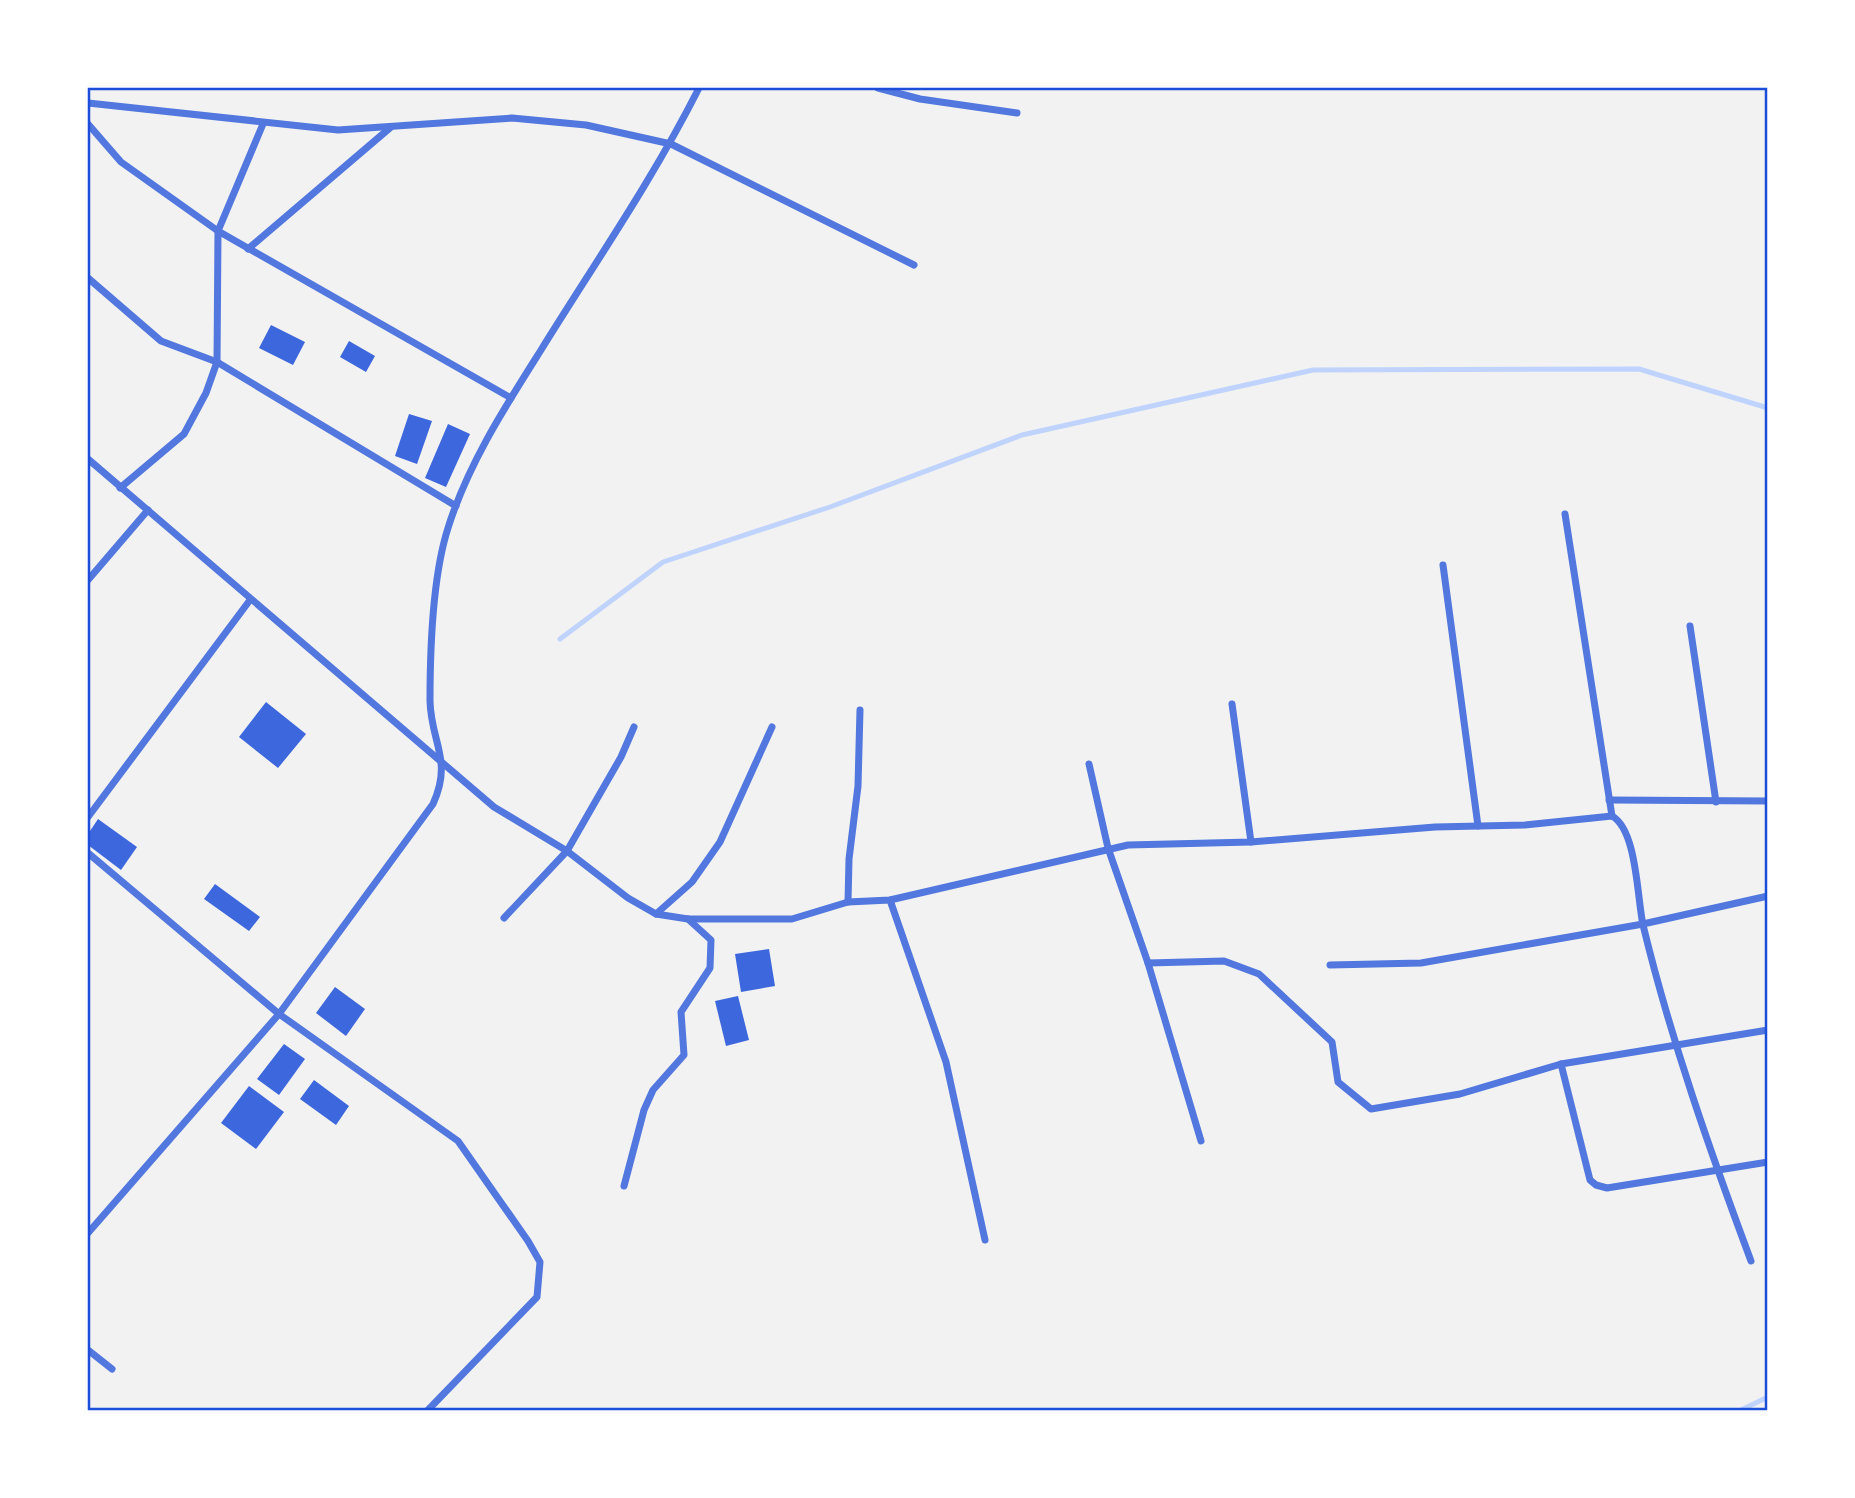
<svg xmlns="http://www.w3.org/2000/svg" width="1855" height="1498" font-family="'DM Sans',sans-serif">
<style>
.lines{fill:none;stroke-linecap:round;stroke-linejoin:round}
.stream{stroke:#bfd3fe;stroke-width:5}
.building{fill:#3d67dc}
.minor{stroke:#5277de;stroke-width:7}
.neatline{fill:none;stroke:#1d4ed8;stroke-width:2.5}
</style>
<rect width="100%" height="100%" fill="#f2f2f2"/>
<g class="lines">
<g class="stream">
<path d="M560 639 663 562 830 507 1022 435 1313 370 1639 369 1768 408"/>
<path d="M1741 1410 1768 1397"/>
</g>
</g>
<g class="building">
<path d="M271 325 305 342 293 365 259 348Z"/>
<path d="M349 341 375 356 366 372 340 357Z"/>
<path d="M409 414 432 421 417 464 395 456Z"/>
<path d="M448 424 470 434 446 487 425 478Z"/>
<path d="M266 702 306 734 278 768 239 737Z"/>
<path d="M98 819 137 847 121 870 88 845V834Z"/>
<path d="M215 884 260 917 249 931 204 899Z"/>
<path d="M769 949 775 986 741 992 735 954Z"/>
<path d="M335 987 365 1009 346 1036 316 1013Z"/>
<path d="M738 996 749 1040 726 1046 715 1001Z"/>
<path d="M284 1044 305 1059 279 1095 257 1079Z"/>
<path d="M314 1080 349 1106 336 1125 300 1099Z"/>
<path d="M249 1086 284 1112 256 1149 221 1123Z"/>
</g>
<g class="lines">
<g class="minor">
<path d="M878 88 920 99 1017 113"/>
<path d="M88 103 338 130 512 118 586 125 671 144 914 265"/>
<path d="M88 124 121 162 218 231 511 398"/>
<path d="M248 249 391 127"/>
<path d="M88 278 161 341 217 362 456 506"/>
<path d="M88 459 494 807 567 851 628 898 656 914 688 919H792L848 902 890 900 1128 845 1251 842 1435 827 1525 825 1612 816C1637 830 1637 897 1643 925 1671 1040 1710 1151 1751 1261"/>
<path d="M120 488 184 434 206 393 217 362 218 231 263 124"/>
<path d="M1565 514 1612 816"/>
<path d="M1443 565 1478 826"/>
<path d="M88 580 148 510"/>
<path d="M1690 626 1716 802"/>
<path d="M1232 704 1251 842"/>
<path d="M1089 764 1108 848 1148 963 1201 1141"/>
<path d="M1609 800 1768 801"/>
<path d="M88 817 250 600"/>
<path d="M88 853 279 1014 458 1141 528 1241 540 1262 537 1297 428 1410"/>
<path d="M890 900 946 1062 985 1240"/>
<path d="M848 902 849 859 858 786 860 710"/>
<path d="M656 914 692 882 720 842 772 727"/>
<path d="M504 918 567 851 621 757 634 727"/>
<path d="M1148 963 1224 961 1259 974 1332 1042 1338 1082 1371 1109 1460 1094 1561 1064 1768 1030"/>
<path d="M1330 965 1421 963 1643 924 1768 896"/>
<path d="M1561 1064 1590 1180 1596 1185 1607 1188 1768 1162"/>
<path d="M624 1186 644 1110 653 1090 684 1055 681 1012 710 968 711 940 688 919"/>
<path d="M88 1233 279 1014 433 804C453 760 431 743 430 701 430 649 432 578 448 528 468 464 505 407 541 350 595 263 653 179 699 88"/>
<path d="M88 1350 112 1369"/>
</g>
</g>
<rect width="1855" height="1498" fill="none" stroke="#ffffff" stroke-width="178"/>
<rect x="89" y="89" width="1677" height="1320" class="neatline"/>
</svg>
